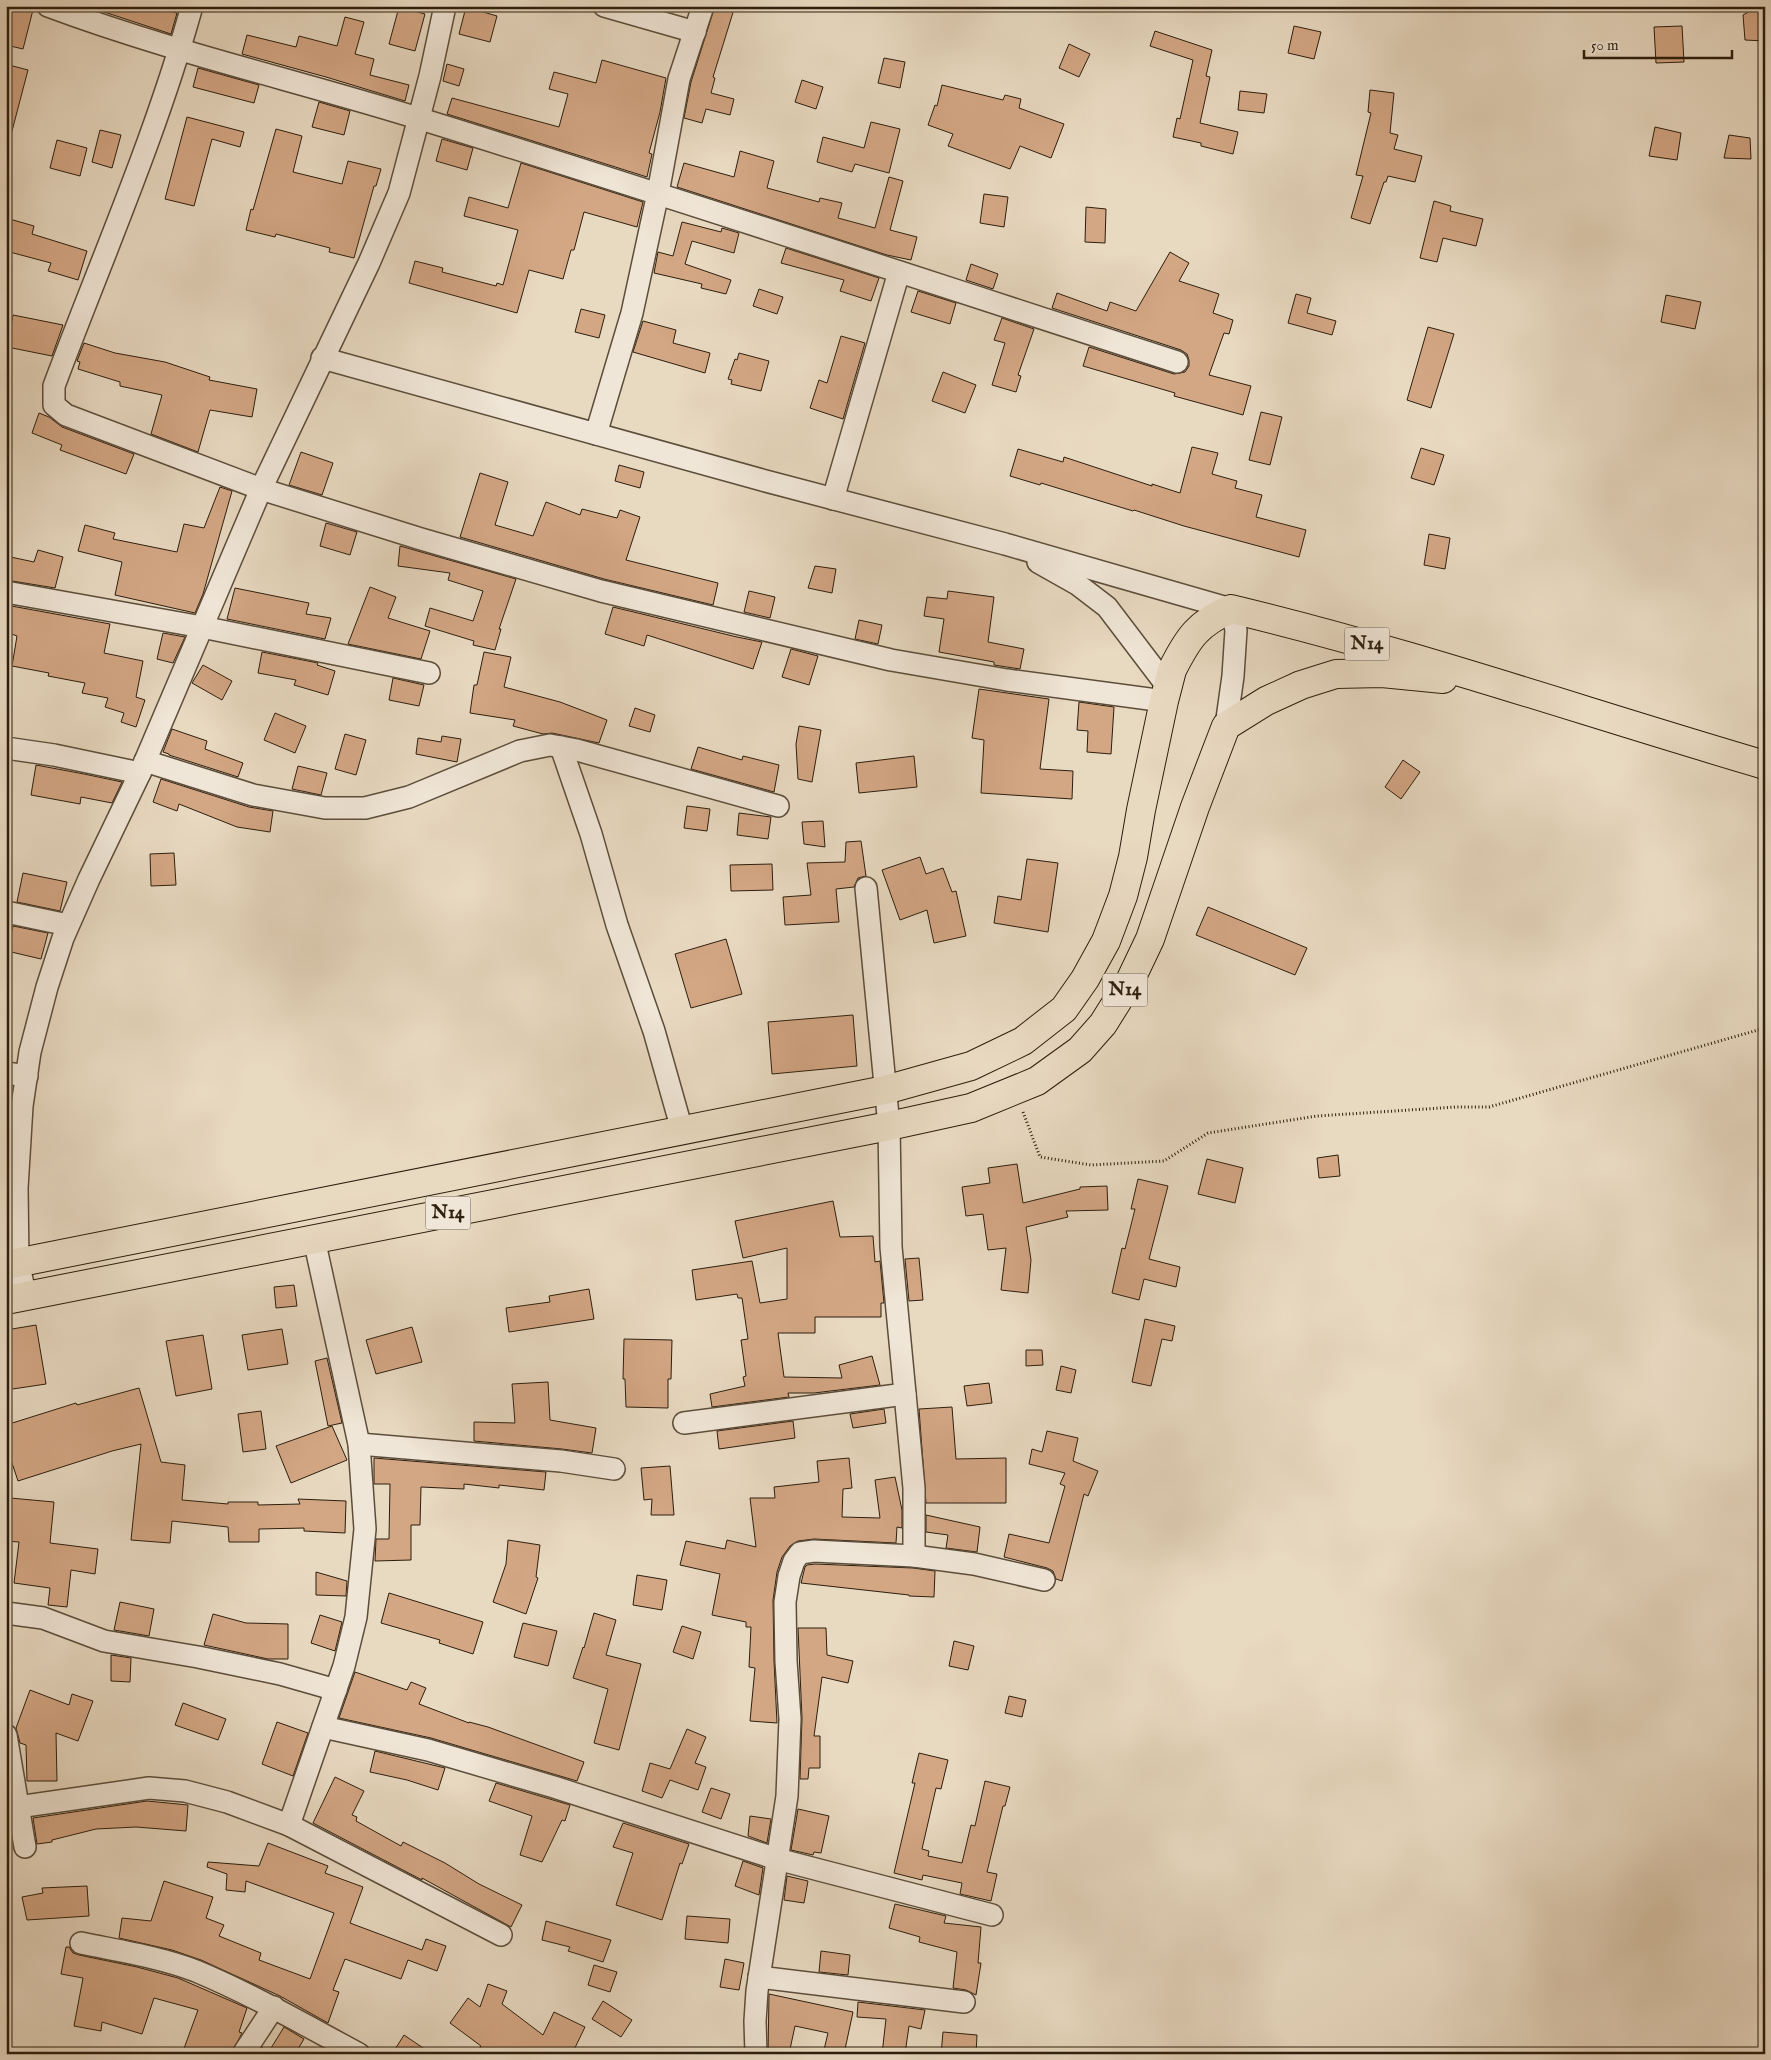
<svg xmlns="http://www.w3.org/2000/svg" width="1771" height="2060" font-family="'IM FELL English',serif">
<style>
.building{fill:#d3a684;stroke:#2d1e0d}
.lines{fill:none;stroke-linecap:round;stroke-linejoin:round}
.minor-casing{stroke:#5c4d3a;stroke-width:24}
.primary-casing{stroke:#2d1e0d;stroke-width:30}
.path{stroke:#2d1e0d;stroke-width:3;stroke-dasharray:1 2.5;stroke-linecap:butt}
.minor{stroke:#f0e6d7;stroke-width:21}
.primary{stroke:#e8d9c1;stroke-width:28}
.labels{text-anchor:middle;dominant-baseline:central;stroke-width:4;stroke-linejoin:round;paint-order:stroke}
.shield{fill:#f0e6d7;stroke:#685a4a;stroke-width:1}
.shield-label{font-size:19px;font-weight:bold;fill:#2d1e0d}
</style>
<rect width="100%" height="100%" fill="#e8d9c1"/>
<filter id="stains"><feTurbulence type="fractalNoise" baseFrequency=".004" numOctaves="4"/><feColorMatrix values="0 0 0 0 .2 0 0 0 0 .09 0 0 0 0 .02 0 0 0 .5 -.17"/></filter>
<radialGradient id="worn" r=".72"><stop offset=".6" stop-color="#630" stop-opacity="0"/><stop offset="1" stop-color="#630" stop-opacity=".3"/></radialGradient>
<g class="building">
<path d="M6 6H34L23 49 6 45Z"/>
<path d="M86 6H151L177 13 171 34Z"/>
<path d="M715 6H735L713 77 715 78 711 93 734 99 730 115 706 109 702 123 684 118 691 82Z"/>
<path d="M399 7 425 14 415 51 389 44Z"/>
<path d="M466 7 497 16 490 42 459 34Z"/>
<path d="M1754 9 1765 10V41L1745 40 1743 15Z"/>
<path d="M345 17 364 22 355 54 374 59 370 75 409 85 405 101 326 77 242 54 247 35 296 47 299 36 337 46Z"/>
<path d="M1294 26 1321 32 1314 59 1288 53Z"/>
<path d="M1682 26 1684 62 1656 63 1654 27Z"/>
<path d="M1155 31 1212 50 1206 76 1210 77 1200 123 1238 132 1233 154 1201 146V143L1173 137 1177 118 1180 119 1193 60 1150 46Z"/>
<path d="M1069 44 1090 54 1079 77 1059 68Z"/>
<path d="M884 58 905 62 900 88 878 83Z"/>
<path d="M602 60 666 78 660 112 649 153 652 154 647 177 447 114 452 98 559 127 568 94 549 89 554 72 596 83Z"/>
<path d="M447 64 464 69 459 86 443 81Z"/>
<path d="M9 65 28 70 12 131 6 130V75Z"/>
<path d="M198 68 259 85 254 103 193 87Z"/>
<path d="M802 80 823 87 816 109 795 102Z"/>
<path d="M942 85 1003 100 1005 95 1021 99 1019 108 1064 124 1051 158 1020 146 1010 169 948 146 953 134 928 125 935 105 937 106Z"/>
<path d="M1370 90 1394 93 1390 133 1398 135 1394 149 1422 156 1415 182 1388 176 1386 182H1384L1370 224 1351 218 1363 176 1356 175 1371 113 1368 112Z"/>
<path d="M1240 91 1267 94 1264 113 1238 110Z"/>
<path d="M319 102 350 111 344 135 312 127Z"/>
<path d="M187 117 244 132 240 147 212 139 194 206 165 199Z"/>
<path d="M871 122 900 129 889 173 855 164 852 172 817 162 823 137 864 148Z"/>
<path d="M1655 127 1681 133 1677 160 1649 156Z"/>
<path d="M276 129 302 136 293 172 342 184 348 161 381 169 376 186H374L354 258 329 252 330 248 276 234 275 237 246 230 251 209 253 210Z"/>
<path d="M100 130 121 135 112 168 92 162Z"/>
<path d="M1729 135 1750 138 1751 159 1724 158Z"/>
<path d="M442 139 473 148 467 170 436 161Z"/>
<path d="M57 140 87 148 80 176 50 168Z"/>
<path d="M740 151 774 161 767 188 819 202 820 198 842 203 838 218 875 228 889 177 903 181 890 230 917 237 911 260 887 255 677 187 684 163 734 177Z"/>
<path d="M521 163 643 202 637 227 584 212 574 250H571L563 279 529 270 517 313 409 283 415 261 443 268 442 272 496 286 497 283 503 285 518 230 464 216 469 197 508 208Z"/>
<path d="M984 194 1008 197 1004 227 980 223Z"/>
<path d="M1434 201 1451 206 1450 211 1483 219 1476 246 1443 238 1437 262 1420 258Z"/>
<path d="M1086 207 1106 209 1105 243 1085 242Z"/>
<path d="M6 218 34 226 32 234 87 251 78 280 48 271 51 263 6 251Z"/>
<path d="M682 222 721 232 722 228 739 233 734 253 692 241 685 264 731 280 726 294 701 288 702 284 654 273 658 252 673 256Z"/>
<path d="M786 248 879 278 871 301 840 291 844 280 781 263Z"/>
<path d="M1170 252 1189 263 1179 281 1219 294 1213 313 1233 320 1229 334 1224 333 1209 375 1251 386 1243 415 1174 396 1175 393 1083 366 1089 347 1174 374 1185 372 1189 366V360L1187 354 1181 350 1052 308 1057 293 1107 311 1110 302 1136 311Z"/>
<path d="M971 264 998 274 993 289 966 280Z"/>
<path d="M759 289 783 297 777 314 753 306Z"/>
<path d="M918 291 956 303 950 324 911 312Z"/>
<path d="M1296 294 1311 298 1307 313 1336 321 1332 335 1288 323Z"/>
<path d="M1666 295 1701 302 1695 329 1661 322Z"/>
<path d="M581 309 605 315 599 338 575 332Z"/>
<path d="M13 315 63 325 52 356 7 347Z"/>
<path d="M1002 318 1034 329 1018 375 1021 376 1016 392 992 385 1005 343 994 340Z"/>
<path d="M643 321 676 330 673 343 710 353 705 373 633 352Z"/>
<path d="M1428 327 1454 334 1431 408 1407 400Z"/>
<path d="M841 336 865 343 843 419 810 408 819 380 827 383Z"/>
<path d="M84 343 115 353 165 362 210 377 209 380 257 389 252 417 210 410 198 452 151 434 162 395 120 386V382L78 369 80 362 77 361Z"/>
<path d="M739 353 769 361 761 391 731 384 732 380 728 379 735 359 737 360Z"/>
<path d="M943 372 976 385 965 413 932 401Z"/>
<path d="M1261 412 1282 417 1270 465 1249 460Z"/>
<path d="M39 413 49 417 62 427 134 454 126 474 60 450 62 445 32 433Z"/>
<path d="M1192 447 1218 453 1212 474 1237 481 1235 488 1262 495 1256 517 1306 530 1299 557 1184 526 1134 510 1133 511 1041 483 1040 485 1010 476 1018 449 1063 462 1064 457 1152 486V484L1180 493Z"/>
<path d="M1421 448 1444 455 1434 485 1411 478Z"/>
<path d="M301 452 333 463 322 495 289 485Z"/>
<path d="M619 465 644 472 640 488 615 481Z"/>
<path d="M480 473 508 482 495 525 533 536 546 502 580 515 582 509 617 518 620 510 640 517 626 560 718 583 713 605 604 579 460 537Z"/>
<path d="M220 487 232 491 203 594 195 613 115 595 122 562 78 551 85 525 115 533 113 539 177 552 184 524 204 528Z"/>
<path d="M326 523 357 532 350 555 320 546Z"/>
<path d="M1429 534 1450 538 1445 569 1424 565Z"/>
<path d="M400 546 516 579 499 629H501L495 650 473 645 474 641 425 626 430 608 473 621 483 591 448 580 450 573 398 566Z"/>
<path d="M38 550 63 557 55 588 6 580V556L34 562Z"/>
<path d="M815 566 836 569 832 593 808 588Z"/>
<path d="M370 587 396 597 388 618 430 631 421 659 348 644Z"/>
<path d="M235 588 309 603 306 614 331 618 325 639 227 619Z"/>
<path d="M749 591 775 597 770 618 744 612Z"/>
<path d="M948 591 994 597 988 642 1024 649 1020 669 994 665V662L939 652 944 619 924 616 927 597 947 599Z"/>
<path d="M6 605 110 624 104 653 143 661 136 697 145 700 136 727 121 722 124 713 105 707 108 698 82 693 85 683 48 676 49 673 12 666 17 636 6 632Z"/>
<path d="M613 607 737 637 762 642 753 669 647 635 644 646 605 634Z"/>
<path d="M859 620 882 625 878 644 855 639Z"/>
<path d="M163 633 185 637 173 663 157 659Z"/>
<path d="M791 649 818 656 809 685 782 677Z"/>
<path d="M262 652 318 663 317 665 335 671 328 695 294 685 296 680 258 673Z"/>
<path d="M484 652 511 657 504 687 560 702 607 720 599 743 552 733 543 734 513 726 515 720 470 713 474 685H477Z"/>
<path d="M203 665 232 681 222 700 192 683Z"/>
<path d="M393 678 424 685 419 706 389 700Z"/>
<path d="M979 689 1049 699 1040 769 1073 771 1072 799 981 793 984 740 972 738Z"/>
<path d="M1079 702 1114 707 1111 754 1087 752 1088 731 1077 730Z"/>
<path d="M635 708 655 715 650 732 629 726Z"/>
<path d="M275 713 306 726 295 753 264 740Z"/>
<path d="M799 726 821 730 812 782 798 779 796 744Z"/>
<path d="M172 729 207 741 205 749 243 763 238 777 169 755V754L163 752Z"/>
<path d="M345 734 366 740 356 775 335 769Z"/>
<path d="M442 736 461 739 457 762 416 754 418 738 441 742Z"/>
<path d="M698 747 742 760 743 756 779 765 774 792 691 769Z"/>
<path d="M914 756 917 787 859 793 856 763Z"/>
<path d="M1403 760 1420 772 1401 799 1385 787Z"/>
<path d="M36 765 84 774 122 782 112 803 81 797 80 804 31 795Z"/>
<path d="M298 766 327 773 321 795 292 789Z"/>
<path d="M161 779 249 807 273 811 270 832 237 827 179 804 177 811 153 802Z"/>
<path d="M687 806 710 809 707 831 684 828Z"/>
<path d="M739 813 771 817 768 839 737 835Z"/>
<path d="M823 821 825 847 804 844 802 822Z"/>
<path d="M861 841 866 876 858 878 854 887 836 889 839 922 785 925 783 897 811 895 807 863 845 862 846 842Z"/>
<path d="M174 853 176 885 151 886 150 854Z"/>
<path d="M920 857 926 874 943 868 952 892 956 891 966 936 934 943 927 910 900 920 882 870Z"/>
<path d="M1027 859 1058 863 1048 932 994 923 998 896 1021 900Z"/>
<path d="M772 864 773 890 731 891 730 865Z"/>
<path d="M23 873 67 882 60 911 17 902Z"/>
<path d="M1208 907 1307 948 1295 975 1196 935Z"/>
<path d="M13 926 48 933 41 959 7 951Z"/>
<path d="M726 939 742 994 691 1008 675 954Z"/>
<path d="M853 1015 857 1066 772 1074 768 1022Z"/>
<path d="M1338 1155 1340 1176 1319 1178 1317 1158Z"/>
<path d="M1207 1159 1243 1168 1235 1203 1198 1194Z"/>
<path d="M1017 1164 1023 1203 1080 1189V1187L1107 1186 1108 1210 1066 1211 1068 1217 1026 1227 1031 1260 1028 1293 1001 1290 1006 1248 988 1250 983 1214 966 1216 962 1187 990 1183 988 1168Z"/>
<path d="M1138 1179 1168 1186 1149 1259 1180 1267 1176 1287 1144 1279 1139 1300 1112 1293 1122 1248 1125 1249 1135 1209H1131Z"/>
<path d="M833 1201 840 1237 873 1236 875 1262 880 1261 884 1303H881V1317H815V1333H778L784 1377 842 1378 839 1365 872 1356 880 1385 814 1393H788L789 1397 712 1407 710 1394 745 1386 743 1377 746 1376 741 1340 748 1339 742 1298H738L737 1294 696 1300 692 1270 752 1261 760 1303 787 1299V1248L743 1258 735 1221Z"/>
<path d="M919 1258 923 1300 909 1301 905 1259Z"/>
<path d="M294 1285 297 1306 276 1308 274 1287Z"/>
<path d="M589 1289 594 1319 509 1332 506 1308 550 1302 549 1296Z"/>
<path d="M1145 1319 1175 1326 1172 1341 1162 1339 1151 1386 1132 1382Z"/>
<path d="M36 1325 46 1384 6 1390V1330Z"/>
<path d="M412 1327 422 1362 376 1374 366 1340Z"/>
<path d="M282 1329 288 1364 248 1370 242 1335Z"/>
<path d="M203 1335 212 1389 176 1396 166 1341Z"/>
<path d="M624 1339 672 1340 671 1379H668V1408L626 1407 625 1379H623Z"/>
<path d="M1026 1350H1042L1043 1365 1026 1366Z"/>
<path d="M327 1358 342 1423 328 1426 315 1361Z"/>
<path d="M1061 1366 1076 1370 1071 1393 1056 1390Z"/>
<path d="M548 1382 550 1420 596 1428 592 1453 562 1449 474 1441V1422L515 1423 512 1384Z"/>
<path d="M989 1383 992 1403 967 1406 964 1386Z"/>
<path d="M139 1388 161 1462 185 1465 182 1500 228 1504V1502H258V1505L300 1504 298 1499 346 1501 345 1533 304 1531V1528L259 1529V1542H229L228 1527 172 1521 170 1543 131 1540 141 1444 112 1451 18 1481 6 1445V1425L76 1403 77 1405Z"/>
<path d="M952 1407 956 1459 1006 1458V1503H926L919 1409Z"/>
<path d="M884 1409 886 1423 853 1428 850 1414Z"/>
<path d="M261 1411 266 1449 243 1452 238 1414Z"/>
<path d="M793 1421 795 1438 719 1449 717 1431Z"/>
<path d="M332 1426 347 1460 291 1483 276 1446Z"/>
<path d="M1047 1431 1078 1438 1073 1461 1098 1471 1088 1496 1084 1494 1062 1581 1056 1579 1053 1571 1047 1568 1004 1557 1009 1534 1049 1543 1065 1486 1060 1484 1065 1473 1029 1464 1032 1449 1042 1452Z"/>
<path d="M374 1458 546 1472 544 1490 499 1485V1488L464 1484V1489L421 1487 420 1525H411V1560L375 1561 376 1539H389L390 1484H374Z"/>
<path d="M849 1458 852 1488 843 1489 842 1517 880 1518 875 1480 895 1477 902 1510V1528L897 1527 896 1543 814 1539 798 1541 790 1546 782 1557 777 1572 773 1600 774 1661 777 1723 750 1721 755 1668 749 1667 751 1627H746V1622L712 1615 720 1574 680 1565 686 1541 725 1549 727 1540 756 1547 750 1498H775L774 1487 819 1482 817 1461Z"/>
<path d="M670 1466 674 1515H651L652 1499 644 1500 641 1468Z"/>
<path d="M10 1498 54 1502 50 1543 98 1549 95 1574 71 1570 67 1607 48 1605 50 1588 14 1583 19 1542 6 1541Z"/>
<path d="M926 1515 980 1527 977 1552 946 1548 948 1535 926 1532Z"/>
<path d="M508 1540 540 1545 536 1577 538 1578 526 1614 493 1602 506 1564Z"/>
<path d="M815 1564 913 1568 935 1571 934 1597 909 1596V1595L801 1583 805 1567 807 1565Z"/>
<path d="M316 1572 347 1581 346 1596 316 1595Z"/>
<path d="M637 1575 667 1580 662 1610 633 1605Z"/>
<path d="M389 1593 483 1622 473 1654 439 1643 440 1640 381 1623Z"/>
<path d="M120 1602 154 1609 149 1636 114 1630Z"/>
<path d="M594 1613 616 1620 606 1655 641 1664 619 1750 594 1743 608 1689 573 1678 583 1647 584 1648Z"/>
<path d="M213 1614 246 1623 288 1624V1659H268L204 1645Z"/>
<path d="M320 1615 342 1622 335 1651 311 1643Z"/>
<path d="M523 1623 557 1631 548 1666 514 1657Z"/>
<path d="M682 1626 701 1632 693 1659 673 1652Z"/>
<path d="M798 1628H826L827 1655 853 1661 848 1683 822 1677 814 1736H820V1768H809L808 1779H800L802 1718Z"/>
<path d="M954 1641 974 1646 968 1670 949 1666Z"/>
<path d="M111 1655 131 1658 130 1682 111 1681Z"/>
<path d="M355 1672 407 1690 411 1682 426 1688 419 1704 469 1723V1722L488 1727 584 1762 577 1781 431 1738 339 1718Z"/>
<path d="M30 1690 69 1705 72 1694 93 1701 78 1741 56 1733 57 1781H27L26 1745 20 1743 16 1728Z"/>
<path d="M1009 1696 1026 1700 1022 1717 1005 1713Z"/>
<path d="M183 1703 226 1719 218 1740 175 1725Z"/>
<path d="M277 1722 308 1733 293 1776 262 1764Z"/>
<path d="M687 1729 706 1737 695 1763 706 1767 698 1790 670 1780 662 1798 642 1791 650 1763 670 1769Z"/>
<path d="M375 1751 445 1768 438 1790 407 1780 370 1772Z"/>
<path d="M919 1753 948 1760 941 1789 936 1788 922 1849 929 1851 928 1856 962 1863 971 1825 975 1826 985 1781 1010 1787 1005 1806H1003L987 1872 997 1874 991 1901 960 1894 962 1883 923 1875 922 1880 894 1873 915 1783H912Z"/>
<path d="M335 1777 364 1791 352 1815 357 1817 356 1821 401 1846 403 1842 445 1863 479 1884 522 1905 511 1927 422 1878V1880L313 1823Z"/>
<path d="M496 1783 570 1805 565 1821 562 1820 542 1862 520 1855 532 1816 489 1801Z"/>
<path d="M711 1788 730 1794 721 1819 702 1812Z"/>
<path d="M147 1801 188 1805 186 1831 136 1827 96 1829 52 1840V1842L37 1844 33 1818Z"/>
<path d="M798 1809 829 1816 821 1853 814 1852 813 1855 791 1850Z"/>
<path d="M750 1816 771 1819 767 1843 748 1836Z"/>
<path d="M623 1823 689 1844 682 1864 680 1863 662 1920 616 1905 633 1853 613 1847Z"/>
<path d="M268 1843 328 1866 325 1873 363 1887 350 1923 422 1950 426 1939 446 1946 437 1971 408 1960 401 1979 345 1959 333 1990 339 1992 328 2023 280 1996 201 1960 172 1950 119 1938 122 1918 151 1921 164 1881 213 1897 206 1918 224 1925 219 1936 261 1953 259 1960 310 1979 334 1913 246 1881 245 1892 226 1890 227 1874 207 1867 208 1862 259 1866Z"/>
<path d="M743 1861 763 1868 759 1895 735 1886Z"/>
<path d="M787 1876 808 1881 804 1903 784 1900Z"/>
<path d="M87 1886 89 1916 27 1920 22 1897 43 1893 42 1888Z"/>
<path d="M895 1904 946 1916 944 1923 981 1927 978 1963H981L976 1995 966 1990 953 1988 957 1952 919 1942 920 1937 889 1928Z"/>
<path d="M687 1916 730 1919 728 1943 685 1939Z"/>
<path d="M546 1921 611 1940 603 1962 568 1951 570 1947 542 1940Z"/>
<path d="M66 1947H69L73 1953 79 1955 137 1967 178 1978 247 2008 239 2032 242 2033 231 2054H182L198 2010 154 1998 142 2034 102 2022 101 2031 74 2026 83 1978 61 1974Z"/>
<path d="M821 1951 850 1955 848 1975 819 1972Z"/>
<path d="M725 1959 744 1963 739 1990 720 1987Z"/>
<path d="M594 1965 617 1972 610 1992 588 1985Z"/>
<path d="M488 1984 507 1991 502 2004 543 2035 554 2012 585 2027 572 2054H476L481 2046 450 2023 468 1998 480 2007Z"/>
<path d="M769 1994 853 2012 844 2054H823L828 2033 795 2026 789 2054H768Z"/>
<path d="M603 2001 632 2020 621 2037 592 2019Z"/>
<path d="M858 2002 925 2010 921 2029 909 2026 905 2054H882L886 2019 857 2017Z"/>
<path d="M284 2027 304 2039 295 2054H258L262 2047 268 2053Z"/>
<path d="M943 2032 977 2035 976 2054H941Z"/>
<path d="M404 2035 432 2054H392Z"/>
</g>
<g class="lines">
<defs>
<g id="minor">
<path d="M48 6C171 52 299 81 424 120 676 198 926 281 1177 362"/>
<path d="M192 6C156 136 101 260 54 386V405L66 415 261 489 421 539 601 591 891 660 1007 680 1164 701"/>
<path d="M604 6 695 32"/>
<path d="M322 358 762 480 1005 544 1231 609 1236 630 1233 676 1226 726"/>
<path d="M596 434 632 313 658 193 679 79 703 6"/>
<path d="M833 499 899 272"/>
<path d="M1038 562 1077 584 1107 607 1167 686"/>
<path d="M6 592 202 627 429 673"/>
<path d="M561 747 591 834 617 925 654 1031 682 1130"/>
<path d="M6 748 54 755 140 773"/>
<path d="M145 761 253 795 325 808H365L409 797 520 751 550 745 577 750 778 806"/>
<path d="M866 888 889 1126 891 1247 914 1488V1556"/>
<path d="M6 912 68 925"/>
<path d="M6 1073 27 1076"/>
<path d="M26 1297 18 1262 17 1188 22 1106 30 1052 47 987 63 938 89 879 140 773 261 489 369 263 399 193 430 76 445 6"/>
<path d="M684 1423 905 1394"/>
<path d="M359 1444 561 1461 614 1469"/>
<path d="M6 1613 43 1618 104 1641 198 1657 280 1674 336 1690"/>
<path d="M323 1727 428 1750 554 1787 777 1859 992 1915"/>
<path d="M6 1735 25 1847"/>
<path d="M18 1807 149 1788 185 1791 227 1802 289 1825 501 1935"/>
<path d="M289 1825 344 1666 356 1617 365 1529 359 1444 314 1239"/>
<path d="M81 1943C119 1951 160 1957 196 1971 253 1995 305 2025 359 2054"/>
<path d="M759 1977 964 2002"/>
<path d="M243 2054 274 2007"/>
<path d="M756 2054 755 2021 757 1991 787 1796 790 1719 786 1661 785 1602 789 1576 794 1561 800 1553 814 1551 914 1556 974 1564 1044 1580"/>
</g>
<g id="primary">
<path d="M6 1265 885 1090 971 1066 1023 1041 1064 1009 1085 979 1106 941 1123 896 1133 857 1141 810 1164 701 1172 670C1188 638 1198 623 1231 609 1411 652 1587 713 1765 765"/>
<path d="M6 1300 889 1126 971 1108 1037 1081 1080 1050 1103 1024 1130 981 1150 939 1195 807 1226 726 1266 701 1301 685 1336 674 1382 673 1443 679"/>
</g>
</defs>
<use href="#minor" class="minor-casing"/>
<use href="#primary" class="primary-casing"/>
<path class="path" d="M1023 1112 1040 1157 1091 1165 1164 1161 1208 1133 1317 1116 1456 1107H1489L1765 1028"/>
<use href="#minor" class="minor"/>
<use href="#primary" class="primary"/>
</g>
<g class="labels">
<g class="shield">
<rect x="1344.5" y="627.5" width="45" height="33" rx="4"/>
<rect x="1102.5" y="973.5" width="45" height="33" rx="4"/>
<rect x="425.5" y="1196.5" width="45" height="33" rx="4"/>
</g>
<g class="shield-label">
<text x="1367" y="644">N14</text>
<text x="1125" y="990">N14</text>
<text x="448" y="1213">N14</text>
</g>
</g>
<rect width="1771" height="2060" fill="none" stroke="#e8d9c1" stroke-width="25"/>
<rect x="8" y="8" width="1756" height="2045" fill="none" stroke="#2d1e0d" stroke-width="2.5"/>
<rect x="12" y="12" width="1746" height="2035" fill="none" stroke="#2d1e0d"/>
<path d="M1584 50v8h148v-8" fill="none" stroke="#2d1e0d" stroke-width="2.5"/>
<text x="1591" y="50" font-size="15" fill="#2d1e0d" stroke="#f0e6d7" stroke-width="4" paint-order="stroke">50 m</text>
<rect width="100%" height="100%" filter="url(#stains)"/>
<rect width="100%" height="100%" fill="url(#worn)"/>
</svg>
